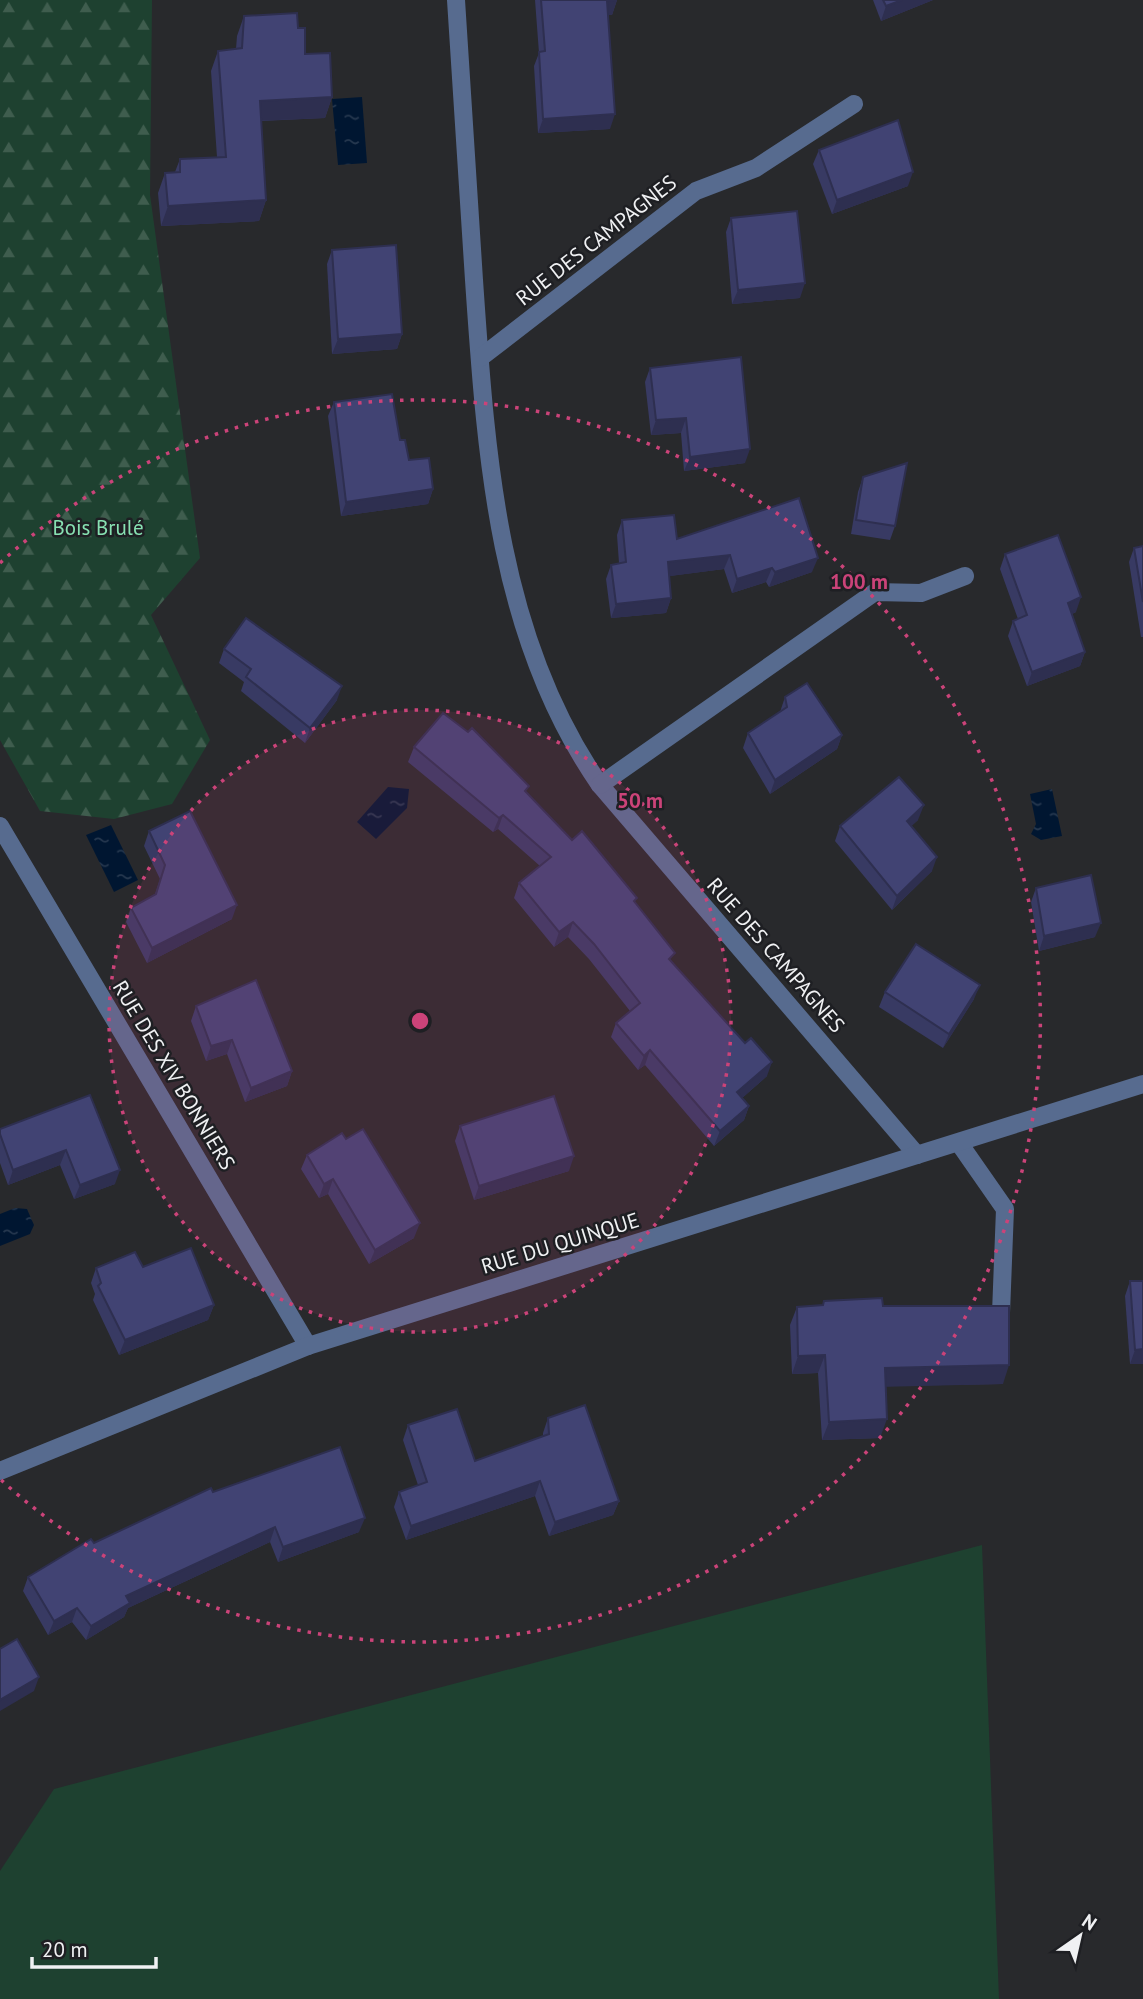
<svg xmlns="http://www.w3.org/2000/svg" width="1143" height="1999" font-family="'PT Sans',sans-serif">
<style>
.grass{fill:#1e4130}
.forest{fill:url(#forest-firs)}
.water{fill:url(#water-ripples)}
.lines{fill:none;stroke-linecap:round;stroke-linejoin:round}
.street{stroke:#576b8f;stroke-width:18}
.wall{fill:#383a63}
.shaded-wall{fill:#2e2f50}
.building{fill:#414373;stroke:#2e2f50;stroke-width:2}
.ring{fill:none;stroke:#cb4379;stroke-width:3.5;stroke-dasharray:3.5 7}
.labels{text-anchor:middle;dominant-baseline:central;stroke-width:5;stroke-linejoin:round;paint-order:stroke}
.street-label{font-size:21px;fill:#f0f1f3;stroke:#1e1f23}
.park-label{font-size:21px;fill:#87e1b2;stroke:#1e1f23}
.centre{fill:#cb4379;stroke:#1e1f23;stroke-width:3.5}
.ring-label{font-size:21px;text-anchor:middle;font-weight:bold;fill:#cb4379;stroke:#1e1f23;stroke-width:5;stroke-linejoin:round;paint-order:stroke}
</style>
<defs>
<pattern id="forest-firs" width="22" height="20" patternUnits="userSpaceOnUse" patternTransform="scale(1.75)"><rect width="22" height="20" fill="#1e4130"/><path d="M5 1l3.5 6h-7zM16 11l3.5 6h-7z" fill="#3f5d4e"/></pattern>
<pattern id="water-ripples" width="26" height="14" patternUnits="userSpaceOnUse" patternTransform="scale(1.75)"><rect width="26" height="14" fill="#001631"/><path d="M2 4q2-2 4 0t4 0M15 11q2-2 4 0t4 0" fill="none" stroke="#26384f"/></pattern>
</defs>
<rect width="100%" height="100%" fill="#28292c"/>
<path class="grass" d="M982 1545 999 1999H0V1871L54 1789Z"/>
<path class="forest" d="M0 0H152L150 195 200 558 151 615 210 740 172 804 114 819 40 811 0 740Z"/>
<g class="water">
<path d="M362 97 367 163 338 165 332 99Z"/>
<path d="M388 787 409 789 407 808 376 839 357 822Z"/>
<path d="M1052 789 1062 836 1041 840 1031 834 1036 824 1030 794Z"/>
<path d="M111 825 138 880 114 892 86 835Z"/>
<path d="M15 1208 27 1209 34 1225 30 1234 0 1246V1214Z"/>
</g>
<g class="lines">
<g class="street">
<path d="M456 0C462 93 468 186 474 280 486 454 497 637 600 785L917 1155"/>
<path d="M480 358 696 191 756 168 854 104"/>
<path d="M600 785 875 592 921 593 965 576"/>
<path d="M0 826 308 1346"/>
<path d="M959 1143 1005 1209 1001 1313"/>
<path d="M0 1471 308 1346 1143 1084"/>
</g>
</g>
<g class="wall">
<path d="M535 0H617L612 15H608L610 129 538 133 534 66 539 53Z"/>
<path d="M873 0H933L881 21Z"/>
<path d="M244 16 298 28 305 54 332 97 325 118 261 121 266 200 259 221 161 226 158 193 165 173 175 172 180 159 217 157 211 71 218 51 236 49 237 36Z"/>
<path d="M819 150 908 186 832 214 813 164Z"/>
<path d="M731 218 800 298 732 304 726 232Z"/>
<path d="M332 250 402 334 397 349 332 354 327 264Z"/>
<path d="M650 368 745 463 684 471 681 433 651 435 645 382Z"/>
<path d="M334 402 400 440 409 460 433 489 428 504 341 516 328 416Z"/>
<path d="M863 477 895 526 890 540 851 534 858 492Z"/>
<path d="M622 520 677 539 812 572 769 587 766 582 732 593 724 569 669 576 671 598 666 613 611 618 606 579 611 565 619 563 617 535Z"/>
<path d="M1143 546V637H1141L1129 562 1134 548Z"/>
<path d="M1005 554 1076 612 1072 614 1085 652 1080 666 1027 686 1008 636 1013 621 1018 619 1000 569Z"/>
<path d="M224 649 337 700 305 743 241 691 244 682 219 663Z"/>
<path d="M785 697 842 735 837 749 770 794 743 748 748 733 780 712Z"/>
<path d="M414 747 526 793 635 904 672 962 767 1076 742 1098 749 1106 744 1120 714 1146 645 1065 638 1070 611 1037 616 1023 630 1011 589 959 568 937 554 947 514 898 519 883 540 866 498 829 493 832 408 762Z"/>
<path d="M918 820 911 826 932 871 892 910 835 841 840 826Z"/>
<path d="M149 831 232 919 147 963 126 922 131 908 155 894 160 879 144 846Z"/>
<path d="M1036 888 1095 937 1039 951 1031 902Z"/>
<path d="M885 992 974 999 943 1048 879 1007Z"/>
<path d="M196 1006 292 1071 287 1086 245 1102 227 1054 206 1061 191 1021Z"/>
<path d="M90 1095 115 1184 74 1199 60 1165 8 1185 0 1163V1129Z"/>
<path d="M460 1126 569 1171 474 1200 455 1141Z"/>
<path d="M346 1139 414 1238 369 1264 328 1194 319 1198 301 1169 307 1155Z"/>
<path d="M143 1267 214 1305 208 1320 119 1355 93 1300 95 1294 91 1283 96 1268Z"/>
<path d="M1130 1281 1143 1364H1130L1125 1296Z"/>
<path d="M883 1306 1003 1384 886 1386 880 1438 822 1440 818 1373 792 1374 790 1325 797 1307Z"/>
<path d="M548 1418 619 1501 613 1515 549 1536 535 1496 406 1540 394 1507 399 1492 418 1485 403 1440 408 1425 475 1461 543 1436V1433Z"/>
<path d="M213 1492 359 1532 278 1562 270 1542 128 1608 124 1617 86 1640 72 1622 48 1635 23 1591 28 1577 94 1543Z"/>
</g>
<g class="shaded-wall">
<path d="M617 0 612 15H602L607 1Z"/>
<path d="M902 0H933L881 21 886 6Z"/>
<path d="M332 97 325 118 252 121 260 101Z"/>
<path d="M615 114 610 129 538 133 543 119Z"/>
<path d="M913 172 908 186 832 214 837 200Z"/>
<path d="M266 200 259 221 161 226 168 206Z"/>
<path d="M805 283 800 298 732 304 738 290Z"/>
<path d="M402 334 397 349 332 354 338 339Z"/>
<path d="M686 418 681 433 651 435 656 420Z"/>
<path d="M750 449 745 463 684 471 690 457Z"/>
<path d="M433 489 428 504 341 516 346 502Z"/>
<path d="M730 555 724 569 663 577 668 562Z"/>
<path d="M818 558 812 572 769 587 775 572Z"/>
<path d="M772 568 766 582 732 593 737 579Z"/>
<path d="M1081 597 1076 612 1063 618 1068 603Z"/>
<path d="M671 598 666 613 611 618 616 604Z"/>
<path d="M1085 652 1080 666 1027 686 1032 672Z"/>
<path d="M342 686 337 700 305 743 310 728Z"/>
<path d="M842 735 837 749 770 794 775 780Z"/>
<path d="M924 805 918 820 902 835 907 821Z"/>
<path d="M503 815 498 829 493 832 499 818Z"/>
<path d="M937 857 932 871 892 910 897 896Z"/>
<path d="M237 905 232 919 147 963 152 948Z"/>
<path d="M573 922 568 937 554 947 559 932Z"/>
<path d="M1101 923 1095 937 1039 951 1044 936Z"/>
<path d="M980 985 974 999 943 1048 949 1034Z"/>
<path d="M232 1040 227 1054 206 1061 211 1046Z"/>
<path d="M650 1050 645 1065 638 1070 644 1056Z"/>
<path d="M772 1062 767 1076 732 1107 737 1092Z"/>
<path d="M292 1071 287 1086 245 1102 251 1088Z"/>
<path d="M749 1106 744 1120 714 1146 720 1131Z"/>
<path d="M66 1150 60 1165 8 1185 13 1170Z"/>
<path d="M574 1156 569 1171 474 1200 479 1186Z"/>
<path d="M120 1170 115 1184 74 1199 80 1185Z"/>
<path d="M333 1179 328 1194 319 1198 324 1184Z"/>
<path d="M420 1223 414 1238 369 1264 375 1250Z"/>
<path d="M214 1305 208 1320 119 1355 125 1340Z"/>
<path d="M1143 1349V1364H1130L1135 1350Z"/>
<path d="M825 1355 818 1373 792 1374 798 1356Z"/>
<path d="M1009 1365 1003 1384 878 1387 885 1368Z"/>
<path d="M887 1419 880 1438 822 1440 829 1422Z"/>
<path d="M540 1481 535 1496 406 1540 411 1526Z"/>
<path d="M619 1501 613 1515 549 1536 555 1522Z"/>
<path d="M365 1518 359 1532 278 1562 283 1547Z"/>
<path d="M275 1527 270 1542 128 1608 124 1617 86 1640 91 1626 126 1596Z"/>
<path d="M77 1608 72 1622 48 1635 54 1621Z"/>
<path d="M39 1677 34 1691 0 1711V1700Z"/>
</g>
<g class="building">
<path d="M541 0H617L607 1 615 114 543 119 539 52 545 51Z"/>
<path d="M883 0H902L886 6Z"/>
<path d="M297 13 298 28H305V54L330 53 332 97 260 101 266 200 168 206 165 173 180 172V159L226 157 218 51 242 48 244 16Z"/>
<path d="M898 120 913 172 837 200 819 150Z"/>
<path d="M797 211 805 283 738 290 731 218Z"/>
<path d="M396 245 402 334 338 339 332 250Z"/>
<path d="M741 357 750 449 690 457 686 418 656 420 650 368Z"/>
<path d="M392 394 400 440H405L409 460 429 458 433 489 346 502 334 402Z"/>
<path d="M907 463 895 526 856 520 863 477Z"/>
<path d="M799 498 818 558 775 572 772 568 737 579 730 555 668 562 671 598 616 604 611 565 626 562 622 520 674 515 677 539Z"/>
<path d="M1058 535 1081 597 1068 603 1085 652 1032 672 1013 621 1027 615 1005 554Z"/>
<path d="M1143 546V602L1134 548Z"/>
<path d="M246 618 342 686 310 728 246 677 251 669 224 649Z"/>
<path d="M807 683 842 735 775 780 748 733 787 707 785 697Z"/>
<path d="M443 713 468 732 472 728 529 786 525 791 572 840 582 831 637 898 634 901 675 953 669 959 745 1043 751 1038 772 1062 737 1092 749 1106 720 1131 650 1050 644 1056 616 1023 640 1003 594 944 573 922 559 932 519 883 551 857 503 815 499 818 414 747Z"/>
<path d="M899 777 924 805 907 821 937 857 897 896 840 826Z"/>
<path d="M190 811 237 905 152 948 131 908 156 894 165 865 149 831Z"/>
<path d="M1091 875 1101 923 1044 936 1036 888Z"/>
<path d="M916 944 980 985 949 1034 885 992Z"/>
<path d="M256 980 292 1071 251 1088 232 1040 211 1046 196 1006Z"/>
<path d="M90 1095 120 1170 80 1185 66 1150 13 1170 0 1134V1129Z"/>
<path d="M554 1096 574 1156 479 1186 460 1126Z"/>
<path d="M363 1129 420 1223 375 1250 333 1179 324 1184 307 1155 342 1133 346 1139Z"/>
<path d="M191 1248 214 1305 125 1340 98 1286 101 1283 96 1268 135 1252 143 1267Z"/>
<path d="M1130 1281H1143V1349L1135 1350Z"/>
<path d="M882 1298 883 1306H1009V1365L885 1368 887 1419 829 1422 825 1355 798 1356 797 1307 823 1305 824 1301Z"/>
<path d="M585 1405 619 1501 555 1522 540 1481 411 1526 399 1492 427 1482 408 1425 457 1409 475 1461 549 1434 548 1418Z"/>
<path d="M340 1447 365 1518 283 1547 275 1527 126 1596 130 1603 91 1626 77 1608 54 1621 28 1577 91 1539 94 1543 211 1488 213 1492Z"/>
<path d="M17 1639 39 1677 0 1700V1649Z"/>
</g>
<circle cx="420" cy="1021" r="311" fill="#cb4379" fill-opacity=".12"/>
<g class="ring">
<circle cx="420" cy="1021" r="311"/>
<path d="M0 563A621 621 0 1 1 0 1479"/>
</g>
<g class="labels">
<g class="street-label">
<text transform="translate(596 240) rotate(-38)">RUE DES CAMPAGNES</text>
<text transform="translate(776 955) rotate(49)">RUE DES CAMPAGNES</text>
<text transform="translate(174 1075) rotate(59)">RUE DES XIV BONNIERS</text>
<text transform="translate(560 1243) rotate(-17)">RUE DU QUINQUE</text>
</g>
<g class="park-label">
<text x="98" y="527">Bois Brulé</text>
</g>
</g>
<circle cx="420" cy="1021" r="10" class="centre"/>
<g class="ring-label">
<text x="859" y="589">100 m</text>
<text x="640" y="808">50 m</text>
</g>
<g transform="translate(1080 1936) rotate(34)" stroke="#1e1f23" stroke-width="5" paint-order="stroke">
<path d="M0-5L12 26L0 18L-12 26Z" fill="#f0f1f3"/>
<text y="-10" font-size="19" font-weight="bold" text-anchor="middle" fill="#f0f1f3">N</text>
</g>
<path d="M32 1957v10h124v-10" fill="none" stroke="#f0f1f3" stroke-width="3.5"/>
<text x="42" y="1957" font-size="21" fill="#f0f1f3" stroke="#1e1f23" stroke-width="5" paint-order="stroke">20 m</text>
</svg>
